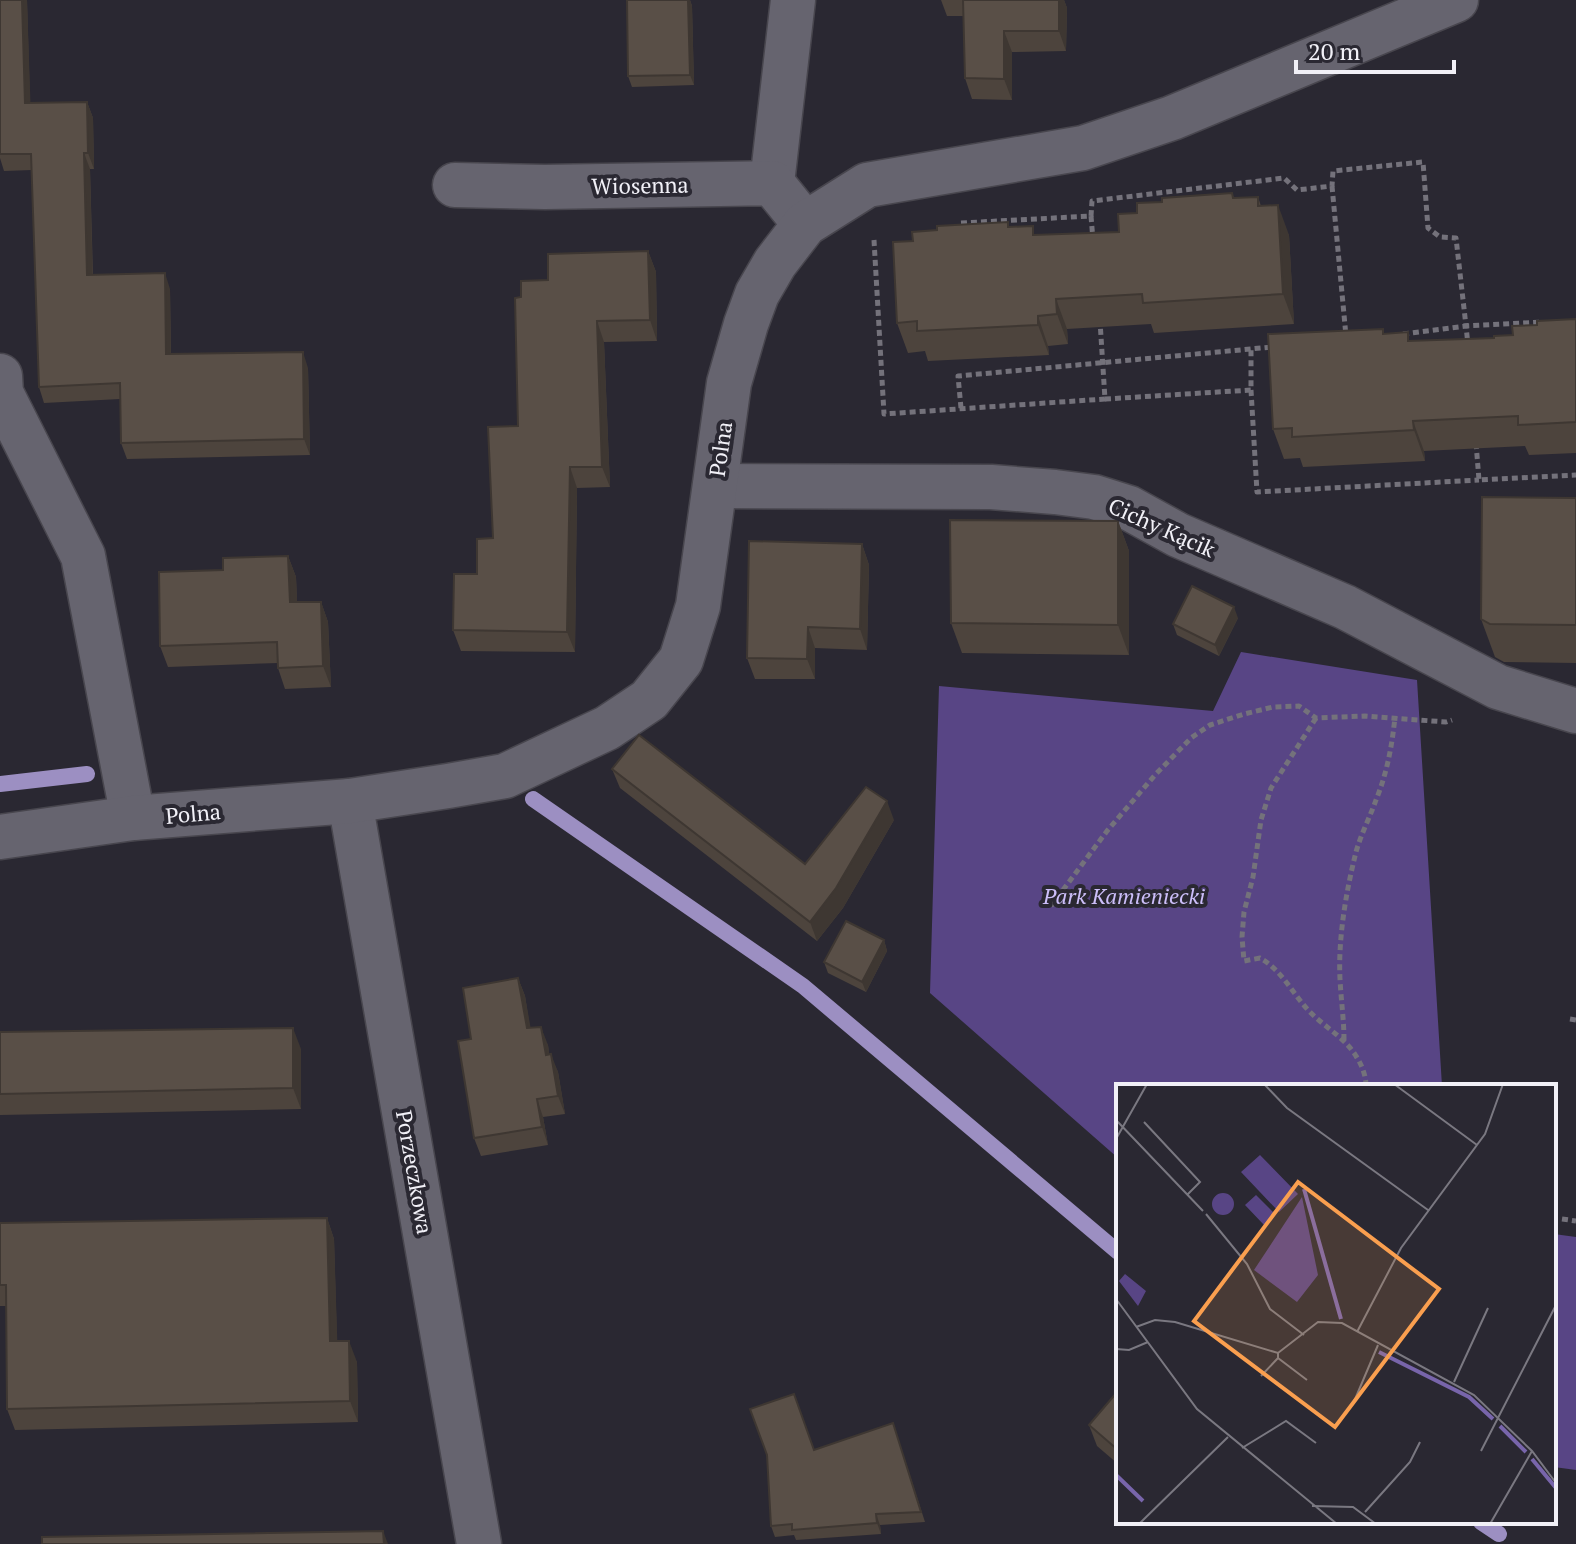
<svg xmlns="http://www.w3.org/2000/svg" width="1576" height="1544" font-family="'PT Serif',serif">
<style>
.green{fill:#584585}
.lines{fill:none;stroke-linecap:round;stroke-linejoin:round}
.stream{stroke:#9c8fc2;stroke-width:16}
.minor-casing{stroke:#48464e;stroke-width:47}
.path{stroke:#74727b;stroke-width:5;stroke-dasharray:6 4;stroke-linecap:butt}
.minor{stroke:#66646f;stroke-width:44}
.wall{fill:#4d443d}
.shaded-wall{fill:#3e3732}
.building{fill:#594f47;stroke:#3e3732;stroke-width:2}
.labels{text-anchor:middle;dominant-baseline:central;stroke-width:8;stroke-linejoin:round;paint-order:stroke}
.street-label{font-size:22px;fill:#f1f0f7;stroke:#2a2832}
.park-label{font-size:22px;font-style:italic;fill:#ccbef9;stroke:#2a2832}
.inset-river{fill:none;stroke:#7865ab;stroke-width:4}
.inset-road{fill:none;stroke:#7a7881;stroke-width:2}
.view{fill:#fa9f4f;fill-opacity:0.15;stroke:#fa9f4f;stroke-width:4}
.inset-edge{fill:none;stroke:#f1f0f7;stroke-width:4}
</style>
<rect width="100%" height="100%" fill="#2a2832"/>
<g class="green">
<path d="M1241 652 1417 680 1442 1086H1118V1158L930 993 939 686 1213 711Z"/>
<path d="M1554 1234 1576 1237V1470L1554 1467Z"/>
</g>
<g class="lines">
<g class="stream">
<path d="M0 784 87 774"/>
<path d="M533 799 803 986 1118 1252"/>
<path d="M1481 1522 1499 1534"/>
</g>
<defs>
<g id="minor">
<path d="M772 183 793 0"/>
<path d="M455 185 545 187 772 183 805 224"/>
<path d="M0 376 1 393 83 556 133 818"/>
<path d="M715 486 991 487 1055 492 1094 497 1129 508 1178 535 1345 607 1498 687 1576 711"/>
<path d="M350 801 479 1544"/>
<path d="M0 837 133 818 350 801 448 786 505 776 607 728 649 700 681 660 698 606 729 383 746 324 757 294 775 263 805 224 867 185 1083 148 1172 118 1456 0"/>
</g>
</defs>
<use href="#minor" class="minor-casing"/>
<g class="path">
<path d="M1332 186 1346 336"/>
<path d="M1091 216 1093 240"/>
<path d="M961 223 1091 216 1092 201 1284 178 1297 190 1332 186 1333 171 1423 162 1428 228 1440 237 1456 238 1466 326 1542 322"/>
<path d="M874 240 884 414 1105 399 1100 321"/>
<path d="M1403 334 1466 326 1468 345"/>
<path d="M1251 390 1257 492 1479 480"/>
<path d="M1105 399 1251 390V349"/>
<path d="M961 408 958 376 1272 347"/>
<path d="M1476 443 1479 480 1576 475"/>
<path d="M1316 718 1271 788 1261 820 1253 877 1244 912 1242 937 1244 961 1260 958C1283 971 1293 995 1311 1013 1326 1028 1345 1038 1356 1056 1362 1065 1366 1076 1366 1086"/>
<path d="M1051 906 1107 831 1155 775 1191 738 1210 725 1244 714 1273 707 1299 706 1316 718 1365 716 1446 722 1452 720"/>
<path d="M1570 1019 1576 1020"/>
<path d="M1344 1040C1344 1020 1341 1000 1340 979 1338 938 1346 892 1356 852 1361 834 1370 817 1376 800 1387 773 1392 746 1395 717"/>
<path d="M1562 1219 1576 1221"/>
</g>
<use href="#minor" class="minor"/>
</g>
<g class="wall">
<path d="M0 0H27L30 103 87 102 93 118 94 169H90L93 275 170 289 171 354 308 368 310 455 127 459 121 443 120 399 44 403 39 387 32 170 4 171 0 158Z"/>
<path d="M627 0H690L692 6 694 85 632 87 628 76Z"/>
<path d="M941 0H1064L1067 8 1066 51 1012 52V100L972 99 965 78 963 16H947Z"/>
<path d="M1232 193 1234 198 1258 197 1261 206 1289 235 1294 324 1154 333 1151 324 1067 329 1068 344 1048 346 1049 355 928 361 925 351 908 353 897 323 913 241 937 230 1010 227 1036 235 1119 232 1137 213 1162 202Z"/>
<path d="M648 251 656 272 657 341 604 342 610 487 577 488 575 652 461 651 453 630 493 538 518 426 521 297 548 280Z"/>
<path d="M1576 319V453L1529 455 1525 446 1424 451 1425 461 1303 467 1300 458 1284 459 1273 429 1384 333 1411 341 1494 338 1513 335 1537 325Z"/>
<path d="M1576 498V663L1504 662 1495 657 1481 619Z"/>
<path d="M1118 521 1129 551V655L962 653 951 623Z"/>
<path d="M862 544 869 565 867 650 815 648V679H755L747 658Z"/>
<path d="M288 556 296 577 297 602H321L328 622 331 687 285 689 278 668V663L168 667 160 646 223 570Z"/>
<path d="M1238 618 1219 656 1177 635 1173 624Z"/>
<path d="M612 769 805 864 894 820 843 908 817 941 620 788Z"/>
<path d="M884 940 887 951 866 992 828 973 824 962Z"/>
<path d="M518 978 525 996 530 1028 548 1045 549 1054 558 1072 565 1114 543 1117 548 1145 481 1156 474 1138 471 1039Z"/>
<path d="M0 1032 301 1049V1109L0 1115Z"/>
<path d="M327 1218 334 1239 337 1341 357 1362 358 1422 15 1430 7 1409 6 1306H0V1223Z"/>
<path d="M1118 1391V1464L1097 1446 1089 1425Z"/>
<path d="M893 1423 925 1522 880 1525 881 1534 796 1540 794 1535 775 1537 771 1526 814 1450Z"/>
</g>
<g class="shaded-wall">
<path d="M22 0H27L31 119 25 103Z"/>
<path d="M688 0H690L692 6 694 85 690 75Z"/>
<path d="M1059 0H1064L1067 8 1066 51 1059 31Z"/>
<path d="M1004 31 1012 52V100L1004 79Z"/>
<path d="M87 102 93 118 94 169 88 153Z"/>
<path d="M84 153 90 169 93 291 87 275Z"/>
<path d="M1278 205 1289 235 1294 324 1283 294Z"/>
<path d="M648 251 656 272 657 341 650 320Z"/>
<path d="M165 273 170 289 171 370 166 354Z"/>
<path d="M1056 299 1067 329 1068 344 1057 314Z"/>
<path d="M1038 316 1048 346 1049 355 1038 325Z"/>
<path d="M597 321 604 342 610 487 602 467Z"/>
<path d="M303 352 308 368 310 455 304 439Z"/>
<path d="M1413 421 1424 451 1425 461 1414 430Z"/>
<path d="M570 467 577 488 575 652 567 632Z"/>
<path d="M1118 521 1129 551V655L1118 625Z"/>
<path d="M862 544 869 565 867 650 860 629Z"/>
<path d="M288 556 296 577 298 623 290 602Z"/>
<path d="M321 602 328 622 331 687 323 666Z"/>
<path d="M1234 607 1238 618 1219 656 1215 645Z"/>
<path d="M808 627 815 648V679L807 659Z"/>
<path d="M887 801 894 820 843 908 817 941 810 922Z"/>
<path d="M884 940 887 951 866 992 862 982Z"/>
<path d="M518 978 525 996 534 1047 527 1028Z"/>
<path d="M541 1027 548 1045 552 1073 546 1055Z"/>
<path d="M293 1028 301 1049V1109L293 1088Z"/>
<path d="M551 1054 558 1072 565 1114 558 1096Z"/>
<path d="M537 1099 543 1117 548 1145 542 1127Z"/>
<path d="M327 1218 334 1239 338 1362 330 1341Z"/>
<path d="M349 1341 357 1362 358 1422 350 1401Z"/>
<path d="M876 1514 880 1525 881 1534 877 1523Z"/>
<path d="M383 1531 388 1544H384Z"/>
</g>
<g class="building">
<path d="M0 0H22L25 103 87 102 88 153H84L87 275 165 273 166 354 303 352 304 439 121 443 120 383 39 387 31 154H0Z"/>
<path d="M627 0H688L690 75 628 76Z"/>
<path d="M963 0H1059V31H1004V79L965 78Z"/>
<path d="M1232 193 1233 198 1258 197V206L1278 205 1283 294 1143 303 1142 294 1056 299 1057 314 1038 316V325L917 331V321L897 323 893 242 913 241 912 232 937 230V226L1008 222V227L1033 226V235L1119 232 1118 214 1137 213V203L1162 202V198Z"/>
<path d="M648 251 650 320 597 321 602 467H570L567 632 453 630 454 574H477V539L493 538 488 427 518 426 515 298 521 297V281L548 280V254Z"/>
<path d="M1576 319V422L1518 425V416L1413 421 1414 430 1292 437V428L1273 429 1268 334 1383 329V334L1408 332V341L1494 338V336L1513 335 1512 326 1537 325V321Z"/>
<path d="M1482 497 1576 498V625L1490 624 1481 619Z"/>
<path d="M950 520 1118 521V625L951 623Z"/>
<path d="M749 541 862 544 860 629 808 627 807 659 747 658Z"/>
<path d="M288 556 290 602H321L323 666 278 668 277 642 160 646 159 572 223 570V558Z"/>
<path d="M1192 586 1234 607 1215 645 1173 624Z"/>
<path d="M639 735 805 864 866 787 887 801 836 888 810 922 612 769Z"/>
<path d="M846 921 884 940 862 982 824 962Z"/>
<path d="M518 978 527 1028 541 1027 546 1055 551 1054 558 1096 537 1099 542 1127 474 1138 458 1041 471 1039 463 988Z"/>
<path d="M293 1028V1088L0 1094V1032Z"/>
<path d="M327 1218 330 1341H349L350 1401 7 1409 6 1285H0V1223Z"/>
<path d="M1118 1391V1450L1089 1425Z"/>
<path d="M794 1394 814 1450 893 1423 921 1512 876 1514 877 1523 792 1530V1524L771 1526 767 1455 750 1409Z"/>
<path d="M383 1531 384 1544H42V1537Z"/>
</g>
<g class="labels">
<g class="street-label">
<text transform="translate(640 185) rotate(-1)">Wiosenna</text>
<text transform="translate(720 449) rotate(-82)">Polna</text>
<text transform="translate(1162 527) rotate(24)">Cichy Kącik</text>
<text transform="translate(193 813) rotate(-5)">Polna</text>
<text transform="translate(415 1172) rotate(80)">Porzeczkowa</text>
</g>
<g class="park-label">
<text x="1124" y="895">Park Kamieniecki</text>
</g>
</g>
<g transform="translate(1116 1084)">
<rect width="440" height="440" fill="#2a2832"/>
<path d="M144 71 182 110 163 128 125 88ZM96 120a11 11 0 1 1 22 0a11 11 0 1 1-22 0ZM140 111 159 130 148 141 129 121ZM186 113 202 191 181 218 138 186ZM9 190 30 207 22 222 3 197Z" fill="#584585"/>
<path class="inset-river" d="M188 105 225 235M263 268 353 313 377 335M384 342 410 368M416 375 440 404M0 391 27 417"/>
<path class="inset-road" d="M148 0 171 24 312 126M278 0 361 61M0 36 87 127M28 38 84 98 71 111M0 55 31 0M90 130 131 180 154 225 188 251M0 215 81 325 221 440M20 243 39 236 59 238 162 269 202 238 226 239 358 311 416 367 440 399M241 248 285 164 369 50 387 0M0 265 13 266 32 258M162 269V274L191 296M145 292 162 274M338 298 372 224M237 320 262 261M126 364 170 337 200 359M365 367 440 221M196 422 237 423 260 440M249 428 294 378 304 358M23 440 112 353M374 440 416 367"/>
<path class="view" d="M182 98 323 205 219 343 78 237Z"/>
<rect width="440" height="440" class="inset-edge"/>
</g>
<path d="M1296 60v12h158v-12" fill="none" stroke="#f1f0f7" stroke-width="4"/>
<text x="1308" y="60" font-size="24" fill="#f1f0f7" stroke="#2a2832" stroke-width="6" paint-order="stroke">20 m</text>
</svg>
